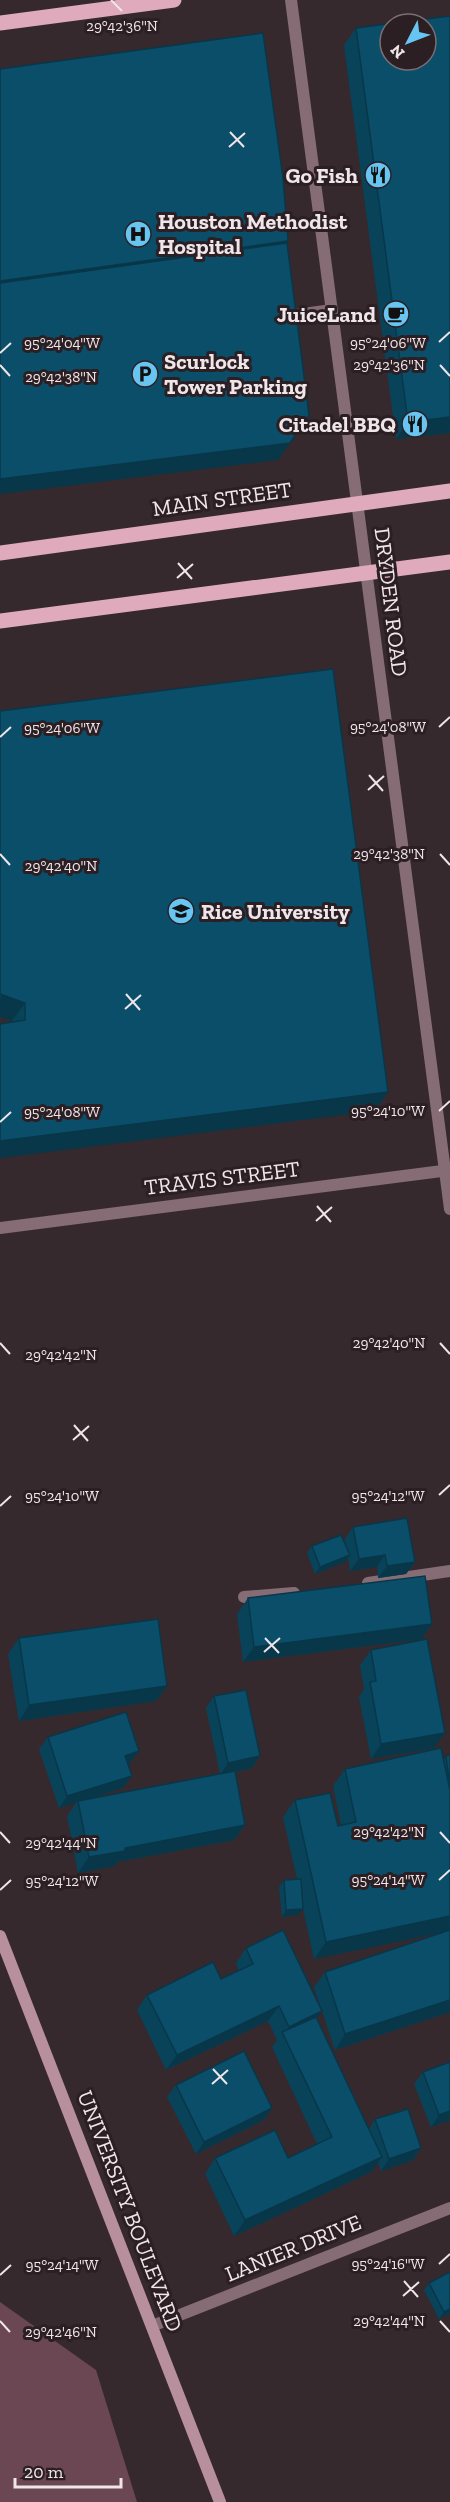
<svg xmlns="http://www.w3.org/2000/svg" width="450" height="2502" font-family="'Zilla Slab',serif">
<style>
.green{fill:#6a4752}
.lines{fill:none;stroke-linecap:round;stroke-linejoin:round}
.service{stroke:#866c74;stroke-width:12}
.minor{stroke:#866c74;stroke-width:12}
.tertiary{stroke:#866c74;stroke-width:12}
.secondary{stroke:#b88f9c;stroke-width:12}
.primary{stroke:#dfaabb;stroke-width:15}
.wall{fill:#09435a}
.shaded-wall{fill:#08374a}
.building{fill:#0b4e69;stroke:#08374a;stroke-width:1.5;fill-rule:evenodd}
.ticks{fill:none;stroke:#efe6e9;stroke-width:2}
.labels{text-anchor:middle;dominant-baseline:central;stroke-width:6;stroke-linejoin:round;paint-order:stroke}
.poi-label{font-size:22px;font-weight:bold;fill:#efe6e9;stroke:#2c1f23;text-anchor:end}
.street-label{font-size:22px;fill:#efe6e9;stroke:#2c1f23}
.ticks-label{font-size:15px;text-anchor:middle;fill:#efe6e9;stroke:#2c1f23;stroke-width:6;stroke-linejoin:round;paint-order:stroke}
</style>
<rect width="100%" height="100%" fill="#36292d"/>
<path class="green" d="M0 2302 96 2370 137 2502H0Z"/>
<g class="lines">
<g class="service">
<path d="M282 317 332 310"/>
<path d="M368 1583 450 1571"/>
<path d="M244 1597 294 1593"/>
</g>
<g class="minor">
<path d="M445 1171 450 1209"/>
<path d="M152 2326 450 2208"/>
</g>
<g class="tertiary">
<path d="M291 0 445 1171"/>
<path d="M0 1228 450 1170"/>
</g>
<path class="secondary" d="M0 1936 220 2502"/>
<g class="primary">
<path d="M0 23 174 0"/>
<path d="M0 553 450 491"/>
<path d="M0 621 450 562"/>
</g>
</g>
<g class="wall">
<path d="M450 16V433L396 439 344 45 356 28Z"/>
<path d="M0 711 388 1092 375 1111 12 1022V1021L0 1017Z"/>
<path d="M353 1527 415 1562 406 1574 378 1578 377 1567 350 1571 348 1557 345 1562 315 1574 307 1553 312 1546H346L345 1539Z"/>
<path d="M248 1598 432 1624 421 1639 243 1662 237 1614Z"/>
<path d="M19 1638 167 1686 156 1701 19 1721 8 1654Z"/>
<path d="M371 1650 434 1748 371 1759 359 1697 364 1689 360 1665Z"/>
<path d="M214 1696 252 1768 235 1772 245 1825 234 1840 117 1862 115 1866 78 1873 67 1816 76 1803 59 1808 39 1749 48 1737 139 1751 130 1763 128 1764 123 1788 92 1798 220 1774 206 1708Z"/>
<path d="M450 1755V2012L335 2050 314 1987 325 1972 447 1931 314 1959 302 1904 303 1909 298 1915 282 1917 279 1887 284 1880 297 1879 283 1817 295 1800 338 1826 341 1825 333 1786 345 1769 444 1760 446 1756Z"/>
<path d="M246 1948 317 2018 369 2129 375 2119 421 2148 413 2160 381 2171 378 2162 371 2172 234 2236 205 2174 215 2158H288L317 2144 272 2047 277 2040 268 2021 166 2070 137 2010 147 1995 221 1979 239 1971 236 1963Z"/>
<path d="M423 2072 450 2120 431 2127 414 2084Z"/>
<path d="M176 2085 272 2108 264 2120 196 2154 167 2097Z"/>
<path d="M429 2283 450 2313 439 2319 424 2290Z"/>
</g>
<g class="shaded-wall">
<path d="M288 241 275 260 0 298V281Z"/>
<path d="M450 417V433L396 439 408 422Z"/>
<path d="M290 443 278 460 0 494V479Z"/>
<path d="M2 995 25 1003 12 1021 0 1017V998Z"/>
<path d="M388 1092 375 1111 0 1158V1141Z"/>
<path d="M350 1555 345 1562 315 1574 320 1567Z"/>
<path d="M385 1555 377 1567 350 1571 359 1559Z"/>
<path d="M415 1562 406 1574 378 1578 387 1566Z"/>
<path d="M432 1624 421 1639 243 1662 254 1647Z"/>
<path d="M167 1686 156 1701 19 1721 29 1705Z"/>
<path d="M445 1733 434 1748 371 1759 381 1744Z"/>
<path d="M139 1751 130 1763 117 1768 125 1756Z"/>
<path d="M260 1756 252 1768 220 1775 228 1763Z"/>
<path d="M132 1776 123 1788 78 1802V1801L76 1803 59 1808 67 1796Z"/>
<path d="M245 1825 234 1840 117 1862 115 1866 78 1873 89 1857 125 1848Z"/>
<path d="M303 1909 298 1915 282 1917 286 1910Z"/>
<path d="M450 1916V1931L314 1959 326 1942Z"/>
<path d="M450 2000V2012L335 2050 345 2034Z"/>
<path d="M279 2006 268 2021 166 2070 177 2055Z"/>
<path d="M322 2011 311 2026 283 2034 289 2027Z"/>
<path d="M272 2108 264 2120 196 2154 204 2142Z"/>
<path d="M450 2111V2120L431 2127 439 2115Z"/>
<path d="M421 2148 413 2160 381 2171 389 2159Z"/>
<path d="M382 2157 371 2172 234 2236 245 2220Z"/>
<path d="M450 2309V2313L439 2319 444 2312Z"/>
</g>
<g class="building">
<path d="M450 16V417L408 422 356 28ZM390 24H426V60H390Z"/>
<path d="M263 33 283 178 288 241 0 281V69Z"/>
<path d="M287 243 309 415 290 443 0 479V283Z"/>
<path d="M333 669 388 1092 0 1141V1024L25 1020V1003L0 994V711Z"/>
<path d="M407 1518 415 1562 387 1566 385 1555 359 1559 353 1527Z"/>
<path d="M341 1535 350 1555 320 1567 312 1546Z"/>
<path d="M425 1576 432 1624 254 1647 248 1598Z"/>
<path d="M158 1619 167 1686 29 1705 19 1638Z"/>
<path d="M427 1639 445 1733 381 1744 370 1682 376 1681 371 1650Z"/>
<path d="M246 1690 260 1756 228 1763 214 1696Z"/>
<path d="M126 1712 139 1751 125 1756 132 1776 67 1796 48 1737Z"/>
<path d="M441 1748 450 1790V1916L326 1942 295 1800 330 1793 338 1826 356 1822 345 1769Z"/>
<path d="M450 1755V1787L446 1756Z"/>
<path d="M235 1771 245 1825 125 1848V1851L89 1857 78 1801Z"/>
<path d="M301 1879 303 1909 286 1910 284 1880Z"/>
<path d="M283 1930 322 2011 289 2027 279 2006 177 2055 147 1995 213 1962 221 1979 253 1964 246 1948Z"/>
<path d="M450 1930V2000L345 2034 325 1972Z"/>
<path d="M316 2017 382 2157 245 2220 215 2158 275 2130 288 2158 332 2137 282 2032Z"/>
<path d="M244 2051 272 2108 204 2142 176 2085Z"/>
<path d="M450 2062V2111L439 2115 423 2072Z"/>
<path d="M408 2109 421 2148 389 2159 375 2119Z"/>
<path d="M450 2272V2309L444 2312 429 2283Z"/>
</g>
<path class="ticks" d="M111 0 122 11M230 132 244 147M229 147 245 133M439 342 450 332M0 353 11 343M0 365 10 376M440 365 450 376M178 563 192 579M177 578 193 564M439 727 450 717M0 737 11 727M369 775 383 791M368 790 384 776M0 854 10 865M440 854 450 865M126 994 140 1010M125 1009 141 995M439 1111 450 1101M0 1122 11 1112M317 1206 331 1222M316 1221 332 1207M0 1343 10 1354M440 1343 450 1354M74 1425 88 1441M73 1440 89 1426M439 1495 450 1485M0 1506 11 1496M265 1638 279 1653M264 1652 280 1638M0 1832 10 1843M440 1832 450 1843M439 1880 450 1870M0 1890 11 1880M213 2069 227 2084M212 2084 228 2070M439 2264 450 2254M0 2275 11 2265M404 2281 418 2297M403 2296 419 2282M0 2321 10 2332M440 2321 450 2332"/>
<defs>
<symbol id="restaurant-disc" viewBox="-11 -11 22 22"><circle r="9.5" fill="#68c4f0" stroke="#2c1f23"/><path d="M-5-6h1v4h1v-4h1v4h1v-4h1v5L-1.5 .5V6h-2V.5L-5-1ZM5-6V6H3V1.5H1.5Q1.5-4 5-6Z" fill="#111"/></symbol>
<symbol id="hospital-disc" viewBox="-11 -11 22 22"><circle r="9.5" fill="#68c4f0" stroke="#2c1f23"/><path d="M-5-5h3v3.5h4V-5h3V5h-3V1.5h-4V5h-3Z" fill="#111"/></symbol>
<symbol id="cafe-disc" viewBox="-11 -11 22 22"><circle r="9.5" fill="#68c4f0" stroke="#2c1f23"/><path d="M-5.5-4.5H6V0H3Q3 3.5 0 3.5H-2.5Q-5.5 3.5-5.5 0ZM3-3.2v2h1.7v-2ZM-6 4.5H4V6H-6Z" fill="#111"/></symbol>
<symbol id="parking-disc" viewBox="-11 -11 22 22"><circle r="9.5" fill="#68c4f0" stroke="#2c1f23"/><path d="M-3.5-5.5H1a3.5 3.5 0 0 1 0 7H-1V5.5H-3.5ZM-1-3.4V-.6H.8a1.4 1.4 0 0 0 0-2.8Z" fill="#111"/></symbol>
<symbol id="university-disc" viewBox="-11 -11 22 22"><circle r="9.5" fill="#68c4f0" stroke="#2c1f23"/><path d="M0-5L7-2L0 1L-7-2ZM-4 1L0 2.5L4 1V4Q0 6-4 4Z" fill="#111"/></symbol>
</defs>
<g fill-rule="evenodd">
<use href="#restaurant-disc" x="363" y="160" width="30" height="30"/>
<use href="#hospital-disc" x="123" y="219" width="30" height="30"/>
<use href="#cafe-disc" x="381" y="299" width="30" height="30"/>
<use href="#parking-disc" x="130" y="359" width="30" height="30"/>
<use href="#restaurant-disc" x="400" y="409" width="30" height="30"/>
<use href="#university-disc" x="166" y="896" width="30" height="30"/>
</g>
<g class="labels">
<g class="poi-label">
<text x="358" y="175">Go Fish</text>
<text x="158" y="221" text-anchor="start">Houston Methodist<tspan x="158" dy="25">Hospital</tspan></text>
<text x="376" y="314">JuiceLand</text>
<text x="164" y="361" text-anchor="start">Scurlock<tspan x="164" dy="25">Tower Parking</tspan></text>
<text x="396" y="424">Citadel BBQ</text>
<text x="201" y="911" text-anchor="start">Rice University</text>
</g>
<g class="street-label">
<text transform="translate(222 499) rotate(-8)">MAIN STREET</text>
<text transform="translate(391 602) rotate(83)">DRYDEN ROAD</text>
<text transform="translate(222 1178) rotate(-7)">TRAVIS STREET</text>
<text transform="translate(130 2211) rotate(69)">UNIVERSITY BOULEVARD</text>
<text transform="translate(293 2248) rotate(-22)">LANIER DRIVE</text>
</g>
</g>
<g class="ticks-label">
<text x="122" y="31">29°42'36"N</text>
<text x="388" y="348">95°24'06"W</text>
<text x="62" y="348">95°24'04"W</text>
<text x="389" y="370">29°42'36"N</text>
<text x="61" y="382">29°42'38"N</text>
<text x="388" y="732">95°24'08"W</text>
<text x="62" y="733">95°24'06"W</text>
<text x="389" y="859">29°42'38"N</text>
<text x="61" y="871">29°42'40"N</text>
<text x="388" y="1116">95°24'10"W</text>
<text x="62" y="1117">95°24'08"W</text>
<text x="389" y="1348">29°42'40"N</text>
<text x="61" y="1360">29°42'42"N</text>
<text x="388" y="1501">95°24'12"W</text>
<text x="62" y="1501">95°24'10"W</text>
<text x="389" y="1837">29°42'42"N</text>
<text x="61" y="1848">29°42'44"N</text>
<text x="388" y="1885">95°24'14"W</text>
<text x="62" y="1886">95°24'12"W</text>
<text x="388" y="2269">95°24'16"W</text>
<text x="62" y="2270">95°24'14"W</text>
<text x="389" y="2326">29°42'44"N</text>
<text x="61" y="2337">29°42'46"N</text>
</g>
<g transform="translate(408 42) rotate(228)"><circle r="28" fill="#2c1f23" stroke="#7a6f72" stroke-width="1.5"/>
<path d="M0-4.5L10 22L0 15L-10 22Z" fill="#68c4f0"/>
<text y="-9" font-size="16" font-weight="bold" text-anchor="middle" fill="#efe6e9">N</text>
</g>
<path d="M15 2478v9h106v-9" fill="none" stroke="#efe6e9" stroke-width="3"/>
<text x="24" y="2478" font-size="18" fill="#efe6e9" stroke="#2c1f23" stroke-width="4.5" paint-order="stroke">20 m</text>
</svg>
